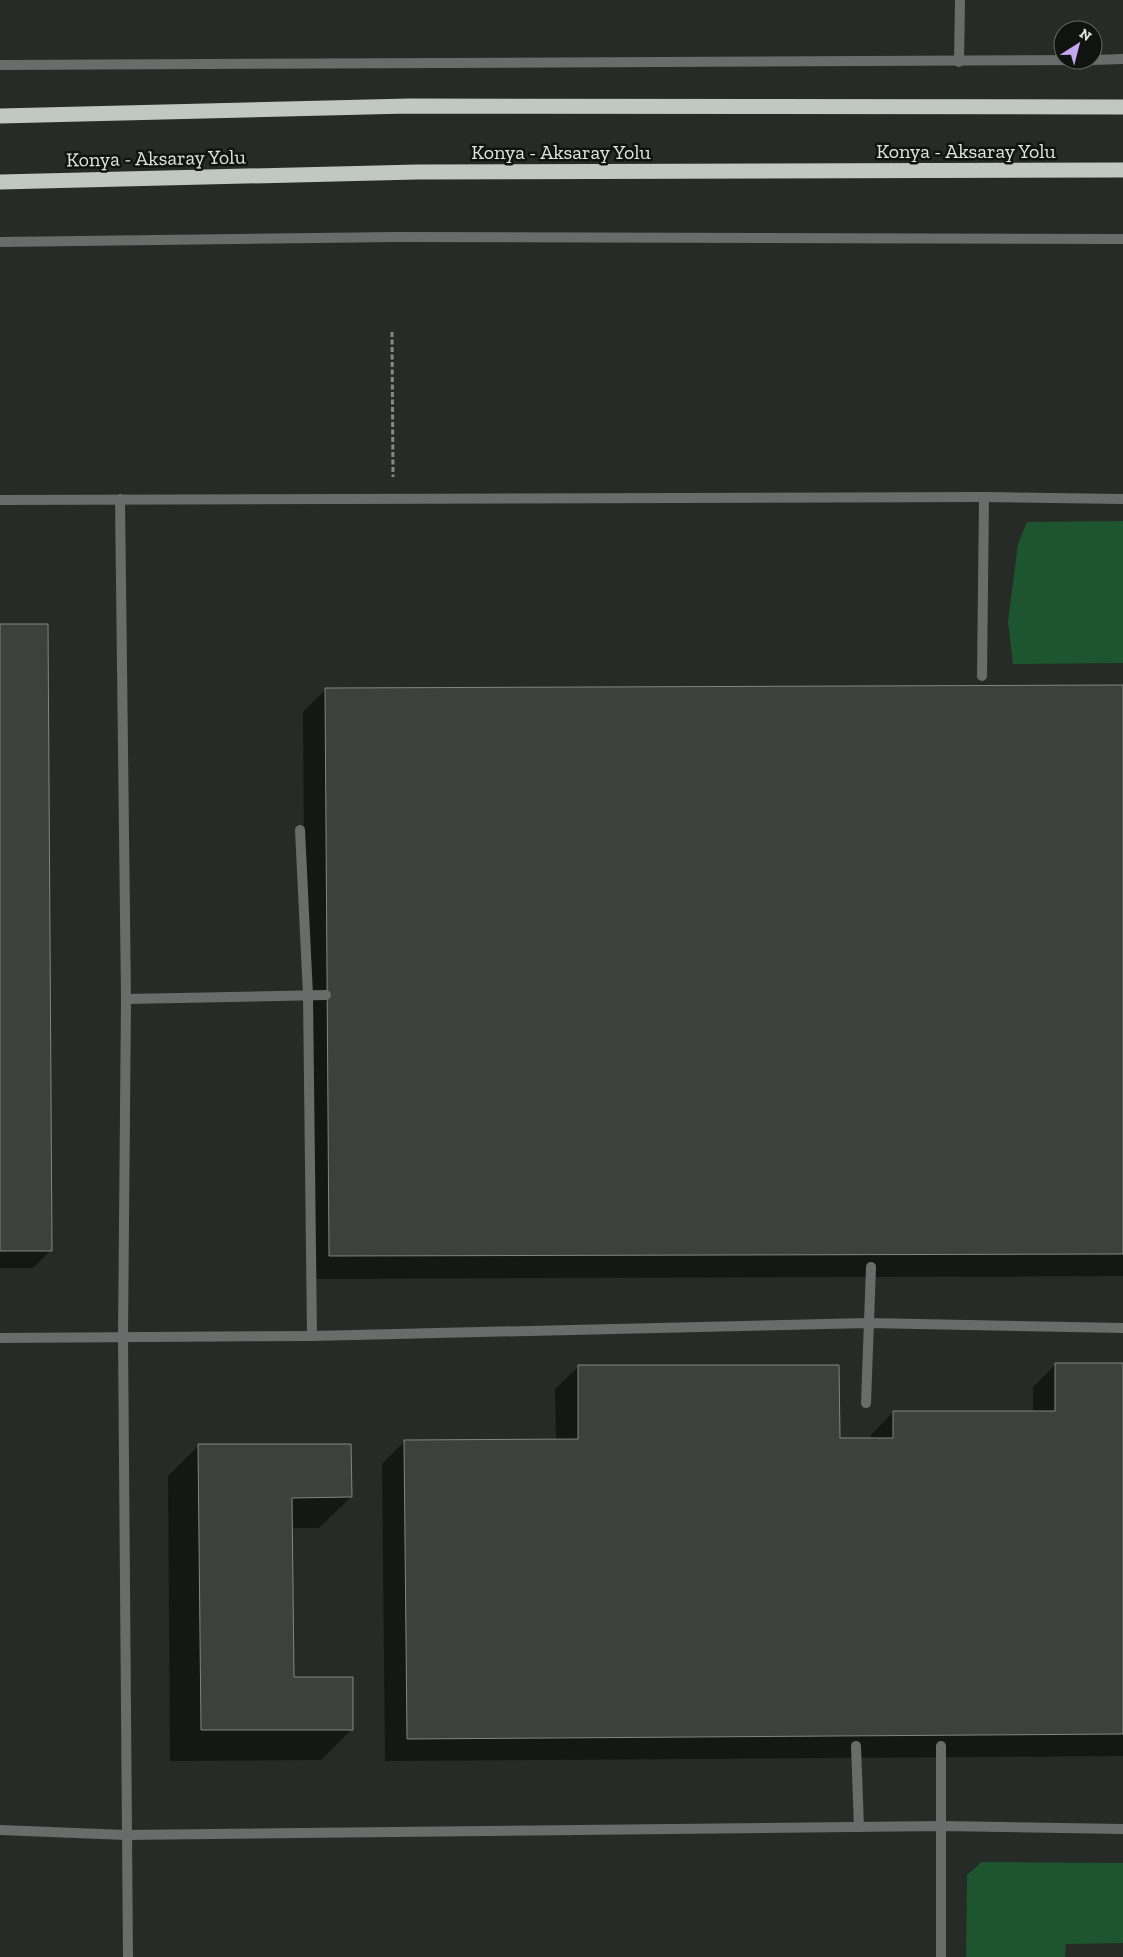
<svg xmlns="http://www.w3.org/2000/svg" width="1123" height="1957" font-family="'Zilla Slab',serif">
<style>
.green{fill:#1c552f}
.shadow{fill:#0007}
.building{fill:#3c413d;stroke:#808681}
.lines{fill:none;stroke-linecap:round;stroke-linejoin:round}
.path{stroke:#868a86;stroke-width:3;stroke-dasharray:5 2.5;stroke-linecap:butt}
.lane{stroke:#696c6a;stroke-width:10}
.street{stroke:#696c6a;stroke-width:10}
.highway{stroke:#c1c7c2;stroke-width:15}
.labels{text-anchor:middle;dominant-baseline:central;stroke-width:5;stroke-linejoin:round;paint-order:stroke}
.street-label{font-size:20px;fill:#e1e4e1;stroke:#111311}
</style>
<rect width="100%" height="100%" fill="#262b27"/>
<g class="green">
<path d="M1123 521V663L1013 664 1008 622 1018 544 1027 522Z"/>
<path d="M982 1862 1123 1863V1943L1066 1944 1065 1957H966L967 1875Z"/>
</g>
<g class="shadow">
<path d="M0 625 51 1250 33 1268H0Z"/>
<path d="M1123 686V1276L307 1279 303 712 326 689Z"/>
<path d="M1056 1364H1123V1756L385 1761 382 1464 405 1441 556 1440 555 1389 578 1367 839 1439H871V1435L893 1412H1033V1387Z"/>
<path d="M199 1445 351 1497 319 1528H291L292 1678 352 1729 321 1760 170 1761 168 1476Z"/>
</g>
<g class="building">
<path d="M0 624H48L52 1251H0Z"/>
<path d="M1123 685V1254L329 1256 325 688Z"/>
<path d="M1055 1363H1123V1734L407 1739 404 1440 578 1439V1365H839L840 1438H893V1411H1055Z"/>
<path d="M198 1444H351L352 1497 292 1498 294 1677H353V1730H201Z"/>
</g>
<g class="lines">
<path class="path" d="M392 332 393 477"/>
<g class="lane">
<path d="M1093 60 1123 59"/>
<path d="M0 65 1083 60"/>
<path d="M120 499 126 999 123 1337 128 1957"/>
<path d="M0 500 984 497 1123 499"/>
<path d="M982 676 984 497"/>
<path d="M300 830 308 995 312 1336"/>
<path d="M126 999 326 995"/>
<path d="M0 1338 312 1336 868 1323 1123 1328"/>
<path d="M866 1403 871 1267"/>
<path d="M856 1746 859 1827"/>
<path d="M0 1830 126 1835 942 1826 1123 1829"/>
<path d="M941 1957V1746"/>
</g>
<g class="street">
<path d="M959 62 960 0"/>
<path d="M0 242 396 237 1123 239"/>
</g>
<g class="highway">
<path d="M0 116 409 106 1123 107"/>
<path d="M0 182 417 172 1123 170"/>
</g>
</g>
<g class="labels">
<g class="street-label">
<text x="966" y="151">Konya - Aksaray Yolu</text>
<text x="561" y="152">Konya - Aksaray Yolu</text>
<text transform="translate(156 158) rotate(-1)">Konya - Aksaray Yolu</text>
</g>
</g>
<g transform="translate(1078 45) rotate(36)"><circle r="24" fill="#111311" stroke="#646764"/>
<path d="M0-4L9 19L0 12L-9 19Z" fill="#c3a7f2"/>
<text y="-8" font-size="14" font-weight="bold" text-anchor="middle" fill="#e1e4e1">N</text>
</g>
</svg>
